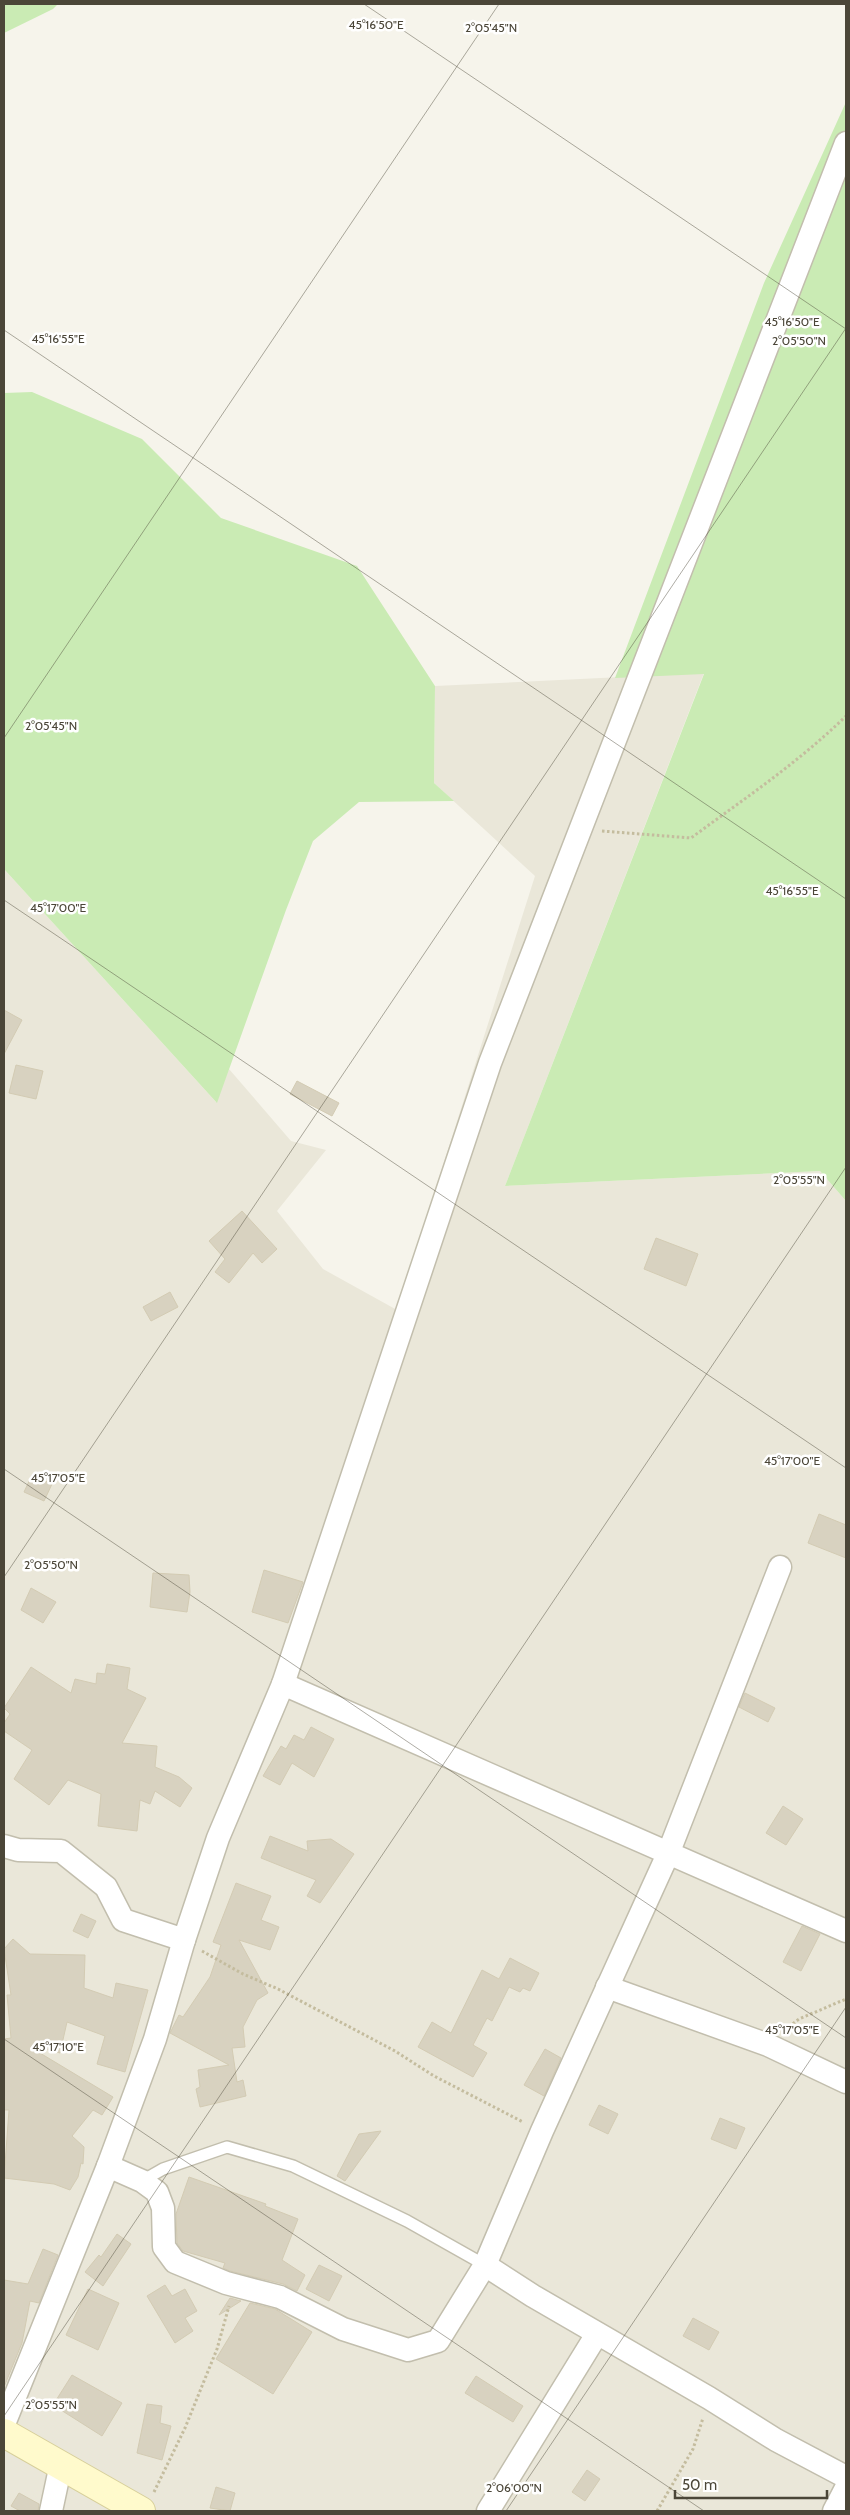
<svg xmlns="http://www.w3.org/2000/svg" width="850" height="2515" font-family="Cabin,sans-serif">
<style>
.residential{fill:#eae7d9}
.green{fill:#caebb4}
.building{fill:#d8d2c0;stroke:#d3cbb3}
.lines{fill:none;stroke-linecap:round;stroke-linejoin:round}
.lane-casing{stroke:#c2bead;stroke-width:14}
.street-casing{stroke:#c2bead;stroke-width:25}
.secondary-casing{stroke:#d7cf9a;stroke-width:30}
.path{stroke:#c4bc9e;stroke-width:3;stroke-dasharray:2.5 2.5;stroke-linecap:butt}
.lane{stroke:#fff;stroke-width:11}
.street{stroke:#fff;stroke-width:22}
.secondary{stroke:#fffacc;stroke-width:28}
.ticks{fill:none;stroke:#4b4638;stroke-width:1;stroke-opacity:0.45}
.ticks-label{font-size:12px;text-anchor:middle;fill:#4b4638;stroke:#fff;stroke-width:5;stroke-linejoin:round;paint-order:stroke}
</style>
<rect width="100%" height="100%" fill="#f6f4eb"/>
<path class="residential" d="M704 673 505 1186 820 1171 846 1201V2511H4V869L216 1102 229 1069 291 1141 326 1150 277 1211 323 1269 397 1310 535 876 434 783 435 686Z"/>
<g class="green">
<path d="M4 4H58L53 9 4 33Z"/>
<path d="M846 102V1201L820 1171 505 1186 704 674 615 678 764 283Z"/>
<path d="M32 392 142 439 221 518 357 566 435 686 434 783 454 801 359 802 313 841 286 910 217 1103 4 869V393Z"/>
</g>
<g class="building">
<path d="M4 1010 22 1020 4 1054Z"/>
<path d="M16 1065 43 1071 36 1099 9 1093Z"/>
<path d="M297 1081 339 1103 332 1116 290 1094Z"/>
<path d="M242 1211 277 1249 262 1263 253 1253 229 1283 215 1272 225 1259 209 1241Z"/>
<path d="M656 1238 698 1254 686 1286 644 1269Z"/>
<path d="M170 1292 178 1307 151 1321 143 1307Z"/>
<path d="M32 1475 52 1484 44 1501 24 1492Z"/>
<path d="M819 1514 846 1525V1558L808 1543Z"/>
<path d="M264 1570 303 1582 288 1623 252 1612Z"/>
<path d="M153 1573 189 1575 190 1592 187 1612 150 1607Z"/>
<path d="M31 1588 56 1602 43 1623 21 1610Z"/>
<path d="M107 1664 130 1668 127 1689 146 1698 122 1743 157 1746 155 1767 179 1777 192 1788 180 1807 155 1791 150 1804 140 1800 137 1831 98 1826 101 1794 68 1780 49 1805 14 1779 32 1750 4 1731V1723L10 1714 4 1708 31 1667 71 1693 75 1679 96 1684 97 1673 105 1674Z"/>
<path d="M745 1693 775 1708 768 1722 739 1707Z"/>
<path d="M311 1727 334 1739 314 1777 292 1763 280 1785 263 1776 281 1746 286 1749 294 1735 304 1740Z"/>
<path d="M783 1806 803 1819 786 1845 766 1833Z"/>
<path d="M270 1836 308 1851 307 1841 331 1839 354 1854 320 1903 307 1896 316 1880 261 1858Z"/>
<path d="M236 1883 271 1896 261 1920 279 1927 270 1950 239 1940 268 1993 257 2000 243 2027 245 2047 232 2048 237 2082 243 2080 246 2096 200 2107 196 2089 200 2087 198 2070 229 2065 170 2033 179 2015 183 2017 210 1977 221 1945 213 1942Z"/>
<path d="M81 1914 96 1921 88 1938 73 1931Z"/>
<path d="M802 1926 820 1934 801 1971 783 1962Z"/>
<path d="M13 1939 30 1954 85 1955 84 1988 113 1998 116 1983 148 1990 125 2072 97 2064 105 2036 67 2022 60 2053 36 2046 35 2050 113 2097 102 2115 93 2110 72 2136 84 2147 83 2164 81 2163 78 2177 70 2190 54 2184 4 2178 9 2110H4V2039L11 2038 7 1995H11L4 1949Z"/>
<path d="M510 1958 539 1973 530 1991 523 1988 520 1992 509 1987 492 2021 487 2018 473 2045 487 2053 473 2077 418 2047 432 2022 451 2033 482 1970 499 1979Z"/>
<path d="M545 2049 561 2058 544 2096 524 2085Z"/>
<path d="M599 2105 618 2114 608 2134 589 2125Z"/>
<path d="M720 2118 745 2128 736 2149 711 2139Z"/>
<path d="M381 2131 345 2181 337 2176 359 2134Z"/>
<path d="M189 2177 266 2204 265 2206 298 2219 282 2260 305 2275 297 2291 283 2284 230 2271 223 2268 225 2263 183 2251 177 2243 176 2214Z"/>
<path d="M117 2234 131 2244 103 2286 85 2272 99 2255 101 2257Z"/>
<path d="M43 2249 58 2255 39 2303 30 2301 22 2343 4 2387V2280L28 2284Z"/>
<path d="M319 2265 342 2276 329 2301 306 2289Z"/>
<path d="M165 2285 172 2296 185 2289 197 2311 185 2318 193 2331 175 2343 147 2296Z"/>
<path d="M88 2289 119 2303 98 2350 66 2335Z"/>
<path d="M230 2298 241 2301 219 2315Z"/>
<path d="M250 2303 275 2309 312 2332 273 2394 216 2359Z"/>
<path d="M693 2318 719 2332 709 2350 683 2336Z"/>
<path d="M72 2375 122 2403 102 2436 53 2405Z"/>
<path d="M476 2376 523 2406 513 2422 465 2393Z"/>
<path d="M147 2404 162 2406 160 2423 171 2426 162 2460 137 2453Z"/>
<path d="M587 2470 600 2479 585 2501 572 2492Z"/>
<path d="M216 2487 235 2493 230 2511 210 2508Z"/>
<path d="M19 2493 39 2504 38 2511H20L11 2506Z"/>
</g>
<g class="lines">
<defs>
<path id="lane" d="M142 2181 163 2169 227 2147 293 2166 407 2221 485 2265"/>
<g id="street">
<path d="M283 1684 846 1931"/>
<path d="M4 1846 18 1850 61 1851 106 1887 123 1920 184 1940"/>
<path d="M607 1987 768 2045 846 2082"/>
<path d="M108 2166 142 2181 157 2192 163 2208 164 2247 175 2262 226 2283 280 2297 343 2329 408 2350 438 2341 485 2265 542 2131 668 1854 780 1567"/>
<path d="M485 2265 533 2296 709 2398 776 2440 846 2477"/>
<path d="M4 2424 108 2166 155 2039 184 1940 218 1838 283 1684 490 1063 846 143"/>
<path d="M51 2511 61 2464"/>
<path d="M488 2511 597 2334"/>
<path d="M834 2511 846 2488"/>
</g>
<path id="secondary" d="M4 2433 141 2511"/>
</defs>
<use href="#lane" class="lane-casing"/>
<use href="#street" class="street-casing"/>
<use href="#secondary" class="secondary-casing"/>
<g class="path">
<path d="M602 831 691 838C744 799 799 762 846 716"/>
<path d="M202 1951 243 1974 278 1989 395 2051 434 2076 523 2122"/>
<path d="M785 2030 799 2019 846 1999"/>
<path d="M154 2492 185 2428 217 2349 229 2306"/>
<path d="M657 2511 693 2449 703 2418"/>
</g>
<use href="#lane" class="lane"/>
<use href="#street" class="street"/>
<use href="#secondary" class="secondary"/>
</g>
<path class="ticks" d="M364 4 846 329M4 330 846 899M4 738 499 4M4 900 846 1468M4 1469 846 2038M4 1577 846 328M4 2039 704 2511M4 2416 846 1167M506 2511 846 2007"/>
<g class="ticks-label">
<text x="376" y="29">45°16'50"E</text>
<text x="491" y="32">2°05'45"N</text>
<text x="792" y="326">45°16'50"E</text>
<text x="58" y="343">45°16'55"E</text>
<text x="799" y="345">2°05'50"N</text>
<text x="51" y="730">2°05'45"N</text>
<text x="792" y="895">45°16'55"E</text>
<text x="58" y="912">45°17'00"E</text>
<text x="799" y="1184">2°05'55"N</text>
<text x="792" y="1465">45°17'00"E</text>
<text x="58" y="1482">45°17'05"E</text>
<text x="51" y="1569">2°05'50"N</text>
<text x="792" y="2034">45°17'05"E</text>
<text x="58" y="2051">45°17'10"E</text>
<text x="51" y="2409">2°05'55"N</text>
<text x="514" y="2492">2°06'00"N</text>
</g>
<rect width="850" height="2515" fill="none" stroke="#4b4638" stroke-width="10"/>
<path d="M675 2490v8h152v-8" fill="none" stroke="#4b4638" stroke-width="2.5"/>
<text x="682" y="2490" font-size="15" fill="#4b4638" stroke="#ffffff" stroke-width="4" paint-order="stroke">50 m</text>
</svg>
